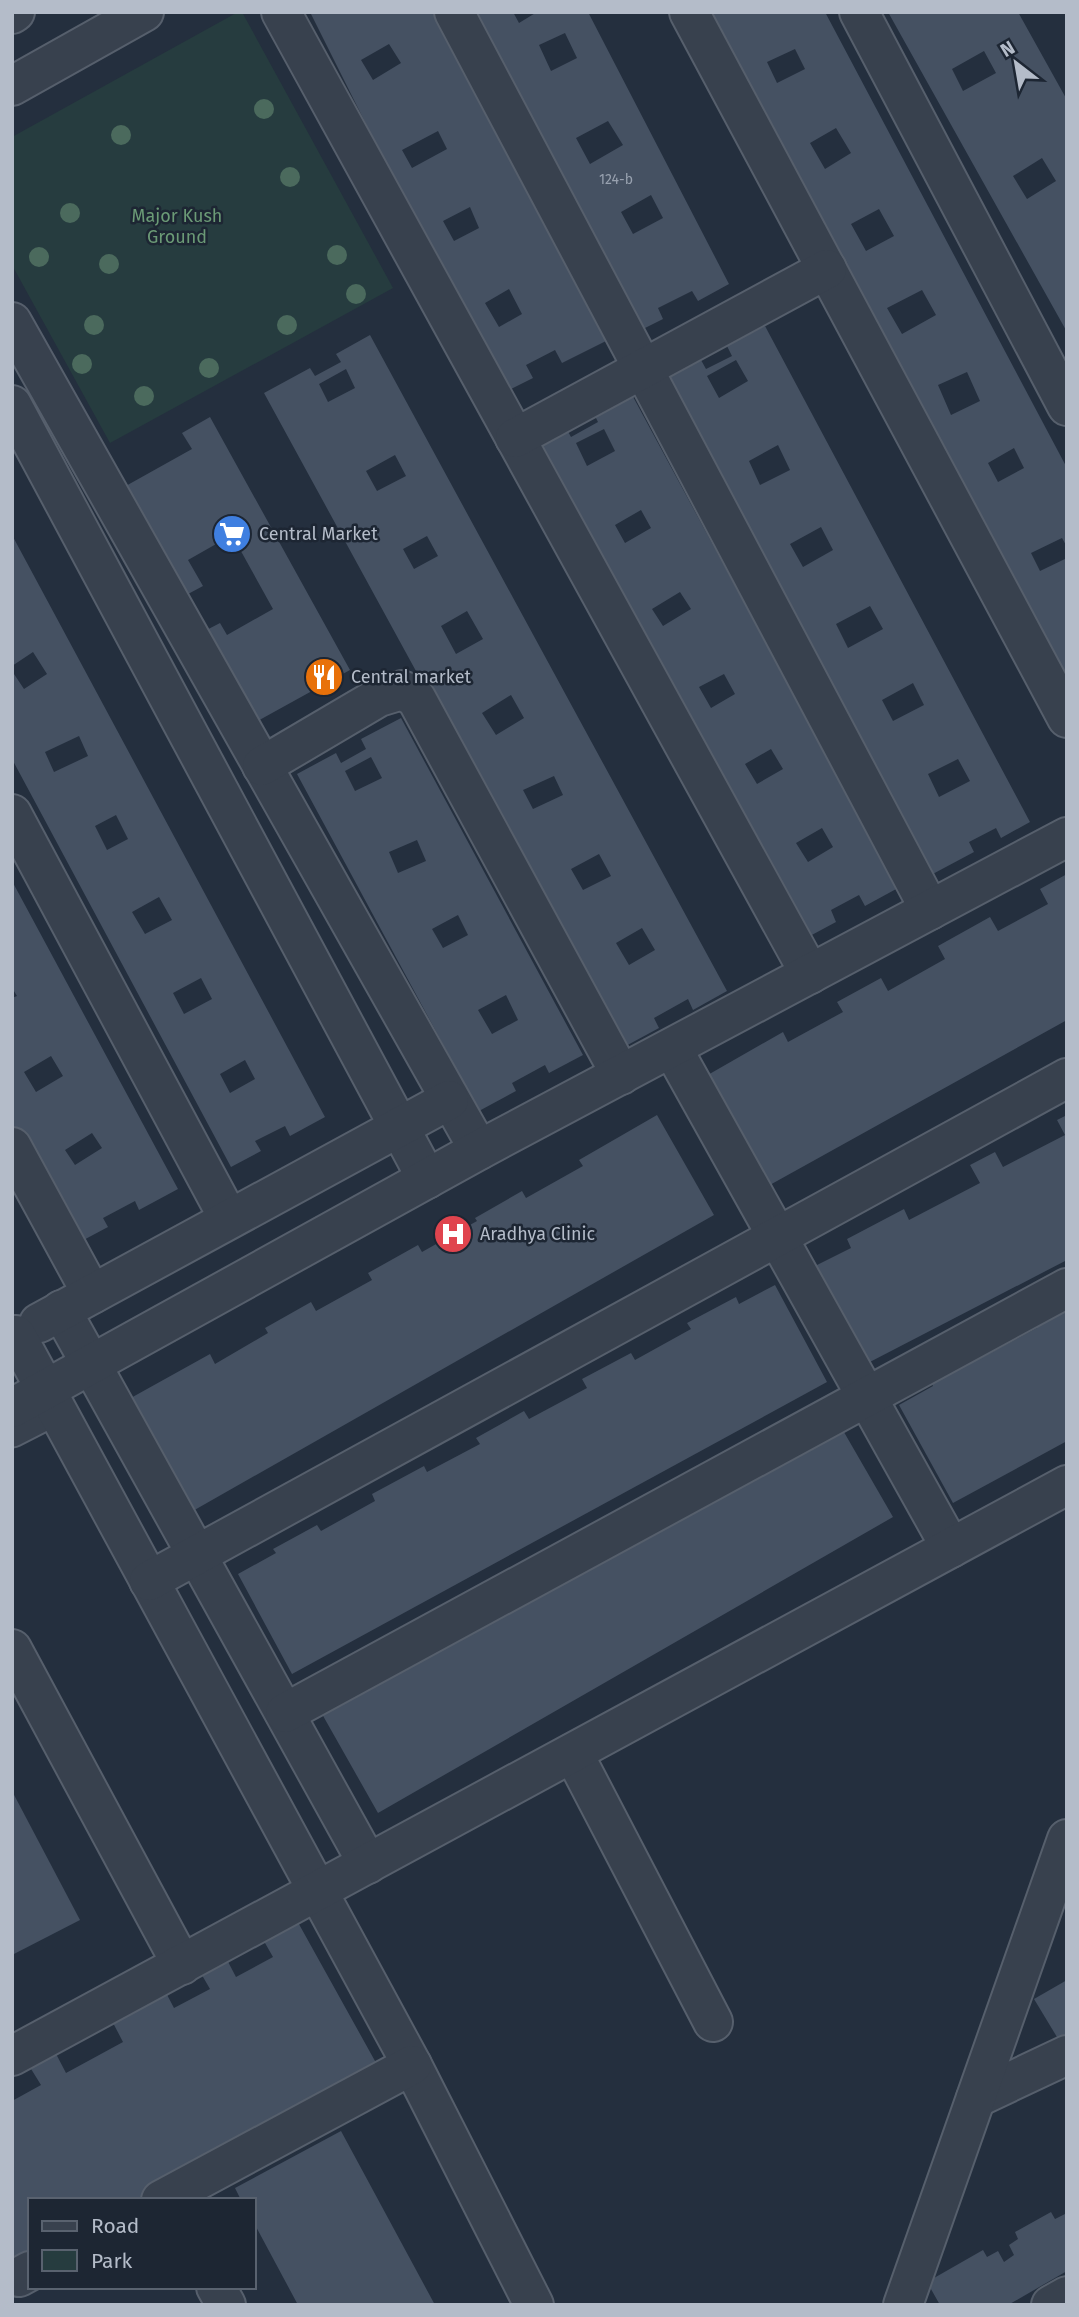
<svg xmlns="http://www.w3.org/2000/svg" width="1079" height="2317" font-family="'Fira Sans',sans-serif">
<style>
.green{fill:#263c3f}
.building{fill:#455162;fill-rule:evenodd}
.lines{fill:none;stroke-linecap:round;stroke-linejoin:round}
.pedestrian-casing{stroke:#565f6c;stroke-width:37}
.minor-casing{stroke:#565f6c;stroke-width:42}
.pedestrian{stroke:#38414e;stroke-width:33}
.minor{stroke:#38414e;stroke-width:38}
.tree{fill:#4b6a5d}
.labels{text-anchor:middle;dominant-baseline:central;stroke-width:5;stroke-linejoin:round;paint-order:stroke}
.number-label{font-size:14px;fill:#98a1af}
.park-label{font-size:18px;fill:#6b9a76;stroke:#1d2633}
.poi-label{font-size:18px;fill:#b4bcc9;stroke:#1d2633;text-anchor:start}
</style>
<rect width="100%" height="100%" fill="#242f3e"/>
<path class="green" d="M238 12H242L393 288 110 443 12 265V137Z"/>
<g class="building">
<path d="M310 12H442L606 341 562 363 555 350 526 365 533 378 501 394ZM389 44 401 63 373 80 361 60ZM438 131 447 149 412 168 402 150ZM470 207 479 228 454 241 443 221ZM509 289 522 314 499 327 485 303Z"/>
<path d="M471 12H513L519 23 537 12H588L729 284 698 301 692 291 658 308 663 319 637 332ZM565 33 577 58 551 71 539 45ZM608 121 623 145 590 164 576 138ZM651 195 663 218 633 234 621 212Z"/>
<path d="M701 12H825L1067 468V547L1062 538 1031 553 1040 571 1067 558V695ZM795 49 805 69 777 83 767 62ZM836 128 851 153 825 169 810 143ZM879 209 894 236 866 251 851 224ZM922 290 936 315 902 334 887 308ZM967 372 980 401 951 415 938 385ZM1014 448 1024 468 998 482 988 463Z"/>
<path d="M888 12H1018L1067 100V332ZM984 51 996 73 963 91 952 69ZM1042 158 1056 181 1027 199 1013 176Z"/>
<path d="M765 326 1030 822 1001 838 996 828 969 842 974 852 929 876 664 380 701 360 706 369 732 356 727 346ZM736 360 748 381 719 398 707 376ZM778 445 790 470 760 485 749 461ZM821 527 833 550 803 567 790 544ZM870 606 883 629 848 648 836 624ZM913 683 924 705 893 721 882 700ZM958 759 970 781 939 797 928 774Z"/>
<path d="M370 335 727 991 693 1010 688 999 654 1018 659 1028 622 1048 264 393 310 368 315 376 341 362 336 354ZM346 369 355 388 328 402 319 384ZM395 455 406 476 377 491 366 471ZM427 536 438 556 414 569 403 549ZM467 611 483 639 456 654 441 626ZM511 695 524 718 496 735 482 713ZM554 776 563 795 533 809 523 790ZM599 854 611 876 583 890 571 869ZM642 928 655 950 629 965 616 943Z"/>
<path d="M631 393 898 888 865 906 859 895 831 910 836 922 795 944 528 449 566 428 571 437 598 422 594 414ZM604 429 615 451 587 466 576 443ZM641 510 651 528 625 543 615 525ZM680 592 691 609 663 626 652 609ZM724 674 735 694 711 708 699 687ZM771 749 783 769 757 784 745 764ZM822 828 833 847 808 862 796 843Z"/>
<path d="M210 417 350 670 245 728 195 636 220 623 227 635 273 609 232 535 188 560 203 586 175 601 115 492 192 449 182 433Z"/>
<path d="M12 535 325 1117 290 1136 285 1126 255 1141 261 1151 231 1167 12 759V671L24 689 47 674 33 652 12 666ZM79 736 88 756 54 772 45 752ZM116 815 128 839 107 850 95 826ZM159 897 172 920 145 934 132 912ZM201 978 212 999 184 1014 173 993ZM245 1060 255 1079 230 1093 220 1074Z"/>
<path d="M401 718 583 1055 549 1073 545 1065 512 1083 516 1091 479 1111 297 774 336 753 341 763 366 749 361 739ZM371 757 382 778 355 791 345 771ZM417 840 426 861 398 873 389 852ZM458 915 468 935 443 948 432 929ZM506 995 518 1020 492 1034 478 1010Z"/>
<path d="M1067 874V1020L768 1186 706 1076 783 1032 788 1042 843 1012 837 1002 881 978 888 991 945 959 938 946 990 917 998 931 1048 904 1040 889Z"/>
<path d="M12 881 178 1189 139 1210 135 1201 103 1218 108 1227 76 1244 12 1124V998L17 996 12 988ZM51 1056 63 1076 36 1092 24 1072ZM92 1133 102 1148 75 1165 65 1150Z"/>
<path d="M657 1115 714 1215 184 1516 120 1404 210 1354 215 1364 268 1333 265 1328 311 1302 316 1311 372 1280 368 1273 418 1245 422 1252 477 1221 475 1218 522 1191 526 1198 583 1166 579 1160Z"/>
<path d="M1067 1115V1260L866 1364 815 1266 851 1248 847 1239 904 1209 909 1220 980 1183 970 1165 995 1152 1003 1167 1065 1135 1057 1120Z"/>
<path d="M775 1285 827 1382 292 1674 238 1574 276 1553 273 1549 317 1525 321 1531 375 1501 372 1494 424 1466 427 1472 480 1444 476 1438 524 1411 529 1419 587 1388 582 1379 631 1353 635 1360 691 1329 687 1323 736 1297 739 1304Z"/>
<path d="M1067 1302V1441L953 1503 899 1405 933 1386 930 1379 976 1353 979 1359 1037 1328 1032 1321Z"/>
<path d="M837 1420 893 1517 378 1813 322 1714 715 1490 720 1499 775 1467Z"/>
<path d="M12 1791 80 1920 12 1955Z"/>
<path d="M295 1917 380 2070 144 2200H30V2263L12 2272V2101L41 2085 28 2064 54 2050 66 2073 123 2042 111 2019 164 1989 174 2008 210 1989 199 1970 225 1956 236 1977 273 1957 261 1936Z"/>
<path d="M1067 1980V2038L1060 2042 1034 1999Z"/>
<path d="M341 2131 435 2305H298L254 2223V2200H241L235 2188Z"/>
<path d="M1051 2212 1055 2219 1065 2214 1067 2217V2271L1008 2305H940L927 2282 983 2250 987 2257 998 2251 1004 2262 1014 2255 1009 2245 1018 2239 1015 2232Z"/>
</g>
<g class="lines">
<defs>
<path id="pedestrian" d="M12 1430 55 1408"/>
<g id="minor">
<path d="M281 12 810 974"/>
<path d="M454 12 930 910"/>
<path d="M689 12 1067 718"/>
<path d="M859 12 1067 406"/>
<path d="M12 14 15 12"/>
<path d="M12 86 144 12"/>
<path d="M12 322 479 1150"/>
<path d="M12 405 427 1179"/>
<path d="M515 438 827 269"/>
<path d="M262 766 379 697 402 690 416 698 621 1075"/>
<path d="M12 814 229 1219"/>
<path d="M672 1048 951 1548"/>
<path d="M12 1147 92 1294"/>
<path d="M61 1310 368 1864"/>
<path d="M39 1323 449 1100"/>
<path d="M16 1335 412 2065 534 2305"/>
<path d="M12 1408 479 1150 1067 837"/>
<path d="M149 1581 1067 1078"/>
<path d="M12 1649 182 1965"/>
<path d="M285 1713 1067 1288"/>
<path d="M573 1753 713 2022"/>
<path d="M12 2056 1067 1485"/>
<path d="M976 2098 1067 2055"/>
<path d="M161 2200 412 2065"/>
<path d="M19 2277 30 2271"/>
<path d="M216 2287 226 2305"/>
<path d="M903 2305 1067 1839"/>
<path d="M1051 2305 1067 2296"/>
</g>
</defs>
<use href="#pedestrian" class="pedestrian-casing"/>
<use href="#minor" class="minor-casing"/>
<use href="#pedestrian" class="pedestrian"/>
<use href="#minor" class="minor"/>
</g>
<g class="tree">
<circle cx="264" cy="109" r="10"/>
<circle cx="121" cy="135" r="10"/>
<circle cx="290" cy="177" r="10"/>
<circle cx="70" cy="213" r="10"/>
<circle cx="337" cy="255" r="10"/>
<circle cx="39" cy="257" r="10"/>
<circle cx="109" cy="264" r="10"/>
<circle cx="356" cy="294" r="10"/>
<circle cx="94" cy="325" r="10"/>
<circle cx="287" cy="325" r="10"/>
<circle cx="82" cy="364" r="10"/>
<circle cx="209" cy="368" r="10"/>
<circle cx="144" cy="396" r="10"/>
</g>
<defs>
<symbol id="supermarket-disc" viewBox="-11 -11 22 22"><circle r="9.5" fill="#3f7fe0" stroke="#1d2633"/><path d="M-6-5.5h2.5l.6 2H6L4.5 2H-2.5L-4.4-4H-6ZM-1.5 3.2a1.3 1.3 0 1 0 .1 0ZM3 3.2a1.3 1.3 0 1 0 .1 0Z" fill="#fff"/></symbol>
<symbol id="restaurant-disc" viewBox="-11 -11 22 22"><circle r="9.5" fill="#e8710a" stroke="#1d2633"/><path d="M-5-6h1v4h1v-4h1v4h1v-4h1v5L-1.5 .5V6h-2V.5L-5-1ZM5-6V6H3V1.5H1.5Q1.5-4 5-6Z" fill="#fff"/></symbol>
<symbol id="hospital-disc" viewBox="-11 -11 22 22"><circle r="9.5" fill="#e0444e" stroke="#1d2633"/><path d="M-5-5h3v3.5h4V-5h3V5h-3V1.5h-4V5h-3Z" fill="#fff"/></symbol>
</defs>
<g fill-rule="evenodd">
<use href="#supermarket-disc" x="210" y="512" width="44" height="44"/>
<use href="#restaurant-disc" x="302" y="655" width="44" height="44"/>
<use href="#hospital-disc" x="431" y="1212" width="44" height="44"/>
</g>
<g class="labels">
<g class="number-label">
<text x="616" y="179">124-b</text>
</g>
<g class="park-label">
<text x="177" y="216">Major Kush<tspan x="177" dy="21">Ground</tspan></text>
</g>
<g class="poi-label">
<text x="259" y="534">Central Market</text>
<text x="351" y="677">Central market</text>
<text x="480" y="1234">Aradhya Clinic</text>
</g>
</g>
<rect width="1079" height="2317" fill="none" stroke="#b4bcc9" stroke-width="28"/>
<rect x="28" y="2198" width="228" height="91" fill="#1d2633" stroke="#59626f" stroke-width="2"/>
<rect x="42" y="2221" width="35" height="10" fill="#38414e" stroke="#59626f" stroke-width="2"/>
<text x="91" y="2233" font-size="21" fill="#b4bcc9">Road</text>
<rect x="42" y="2250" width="35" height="21" fill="#263c3f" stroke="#59626f" stroke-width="2"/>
<text x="91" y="2268" font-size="21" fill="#b4bcc9">Park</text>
<g transform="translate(1016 63) rotate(329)" stroke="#1d2633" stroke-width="5" paint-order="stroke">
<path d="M0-5L12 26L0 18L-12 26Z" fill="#b4bcc9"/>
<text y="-10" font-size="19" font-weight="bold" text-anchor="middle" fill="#b4bcc9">N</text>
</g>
</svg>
